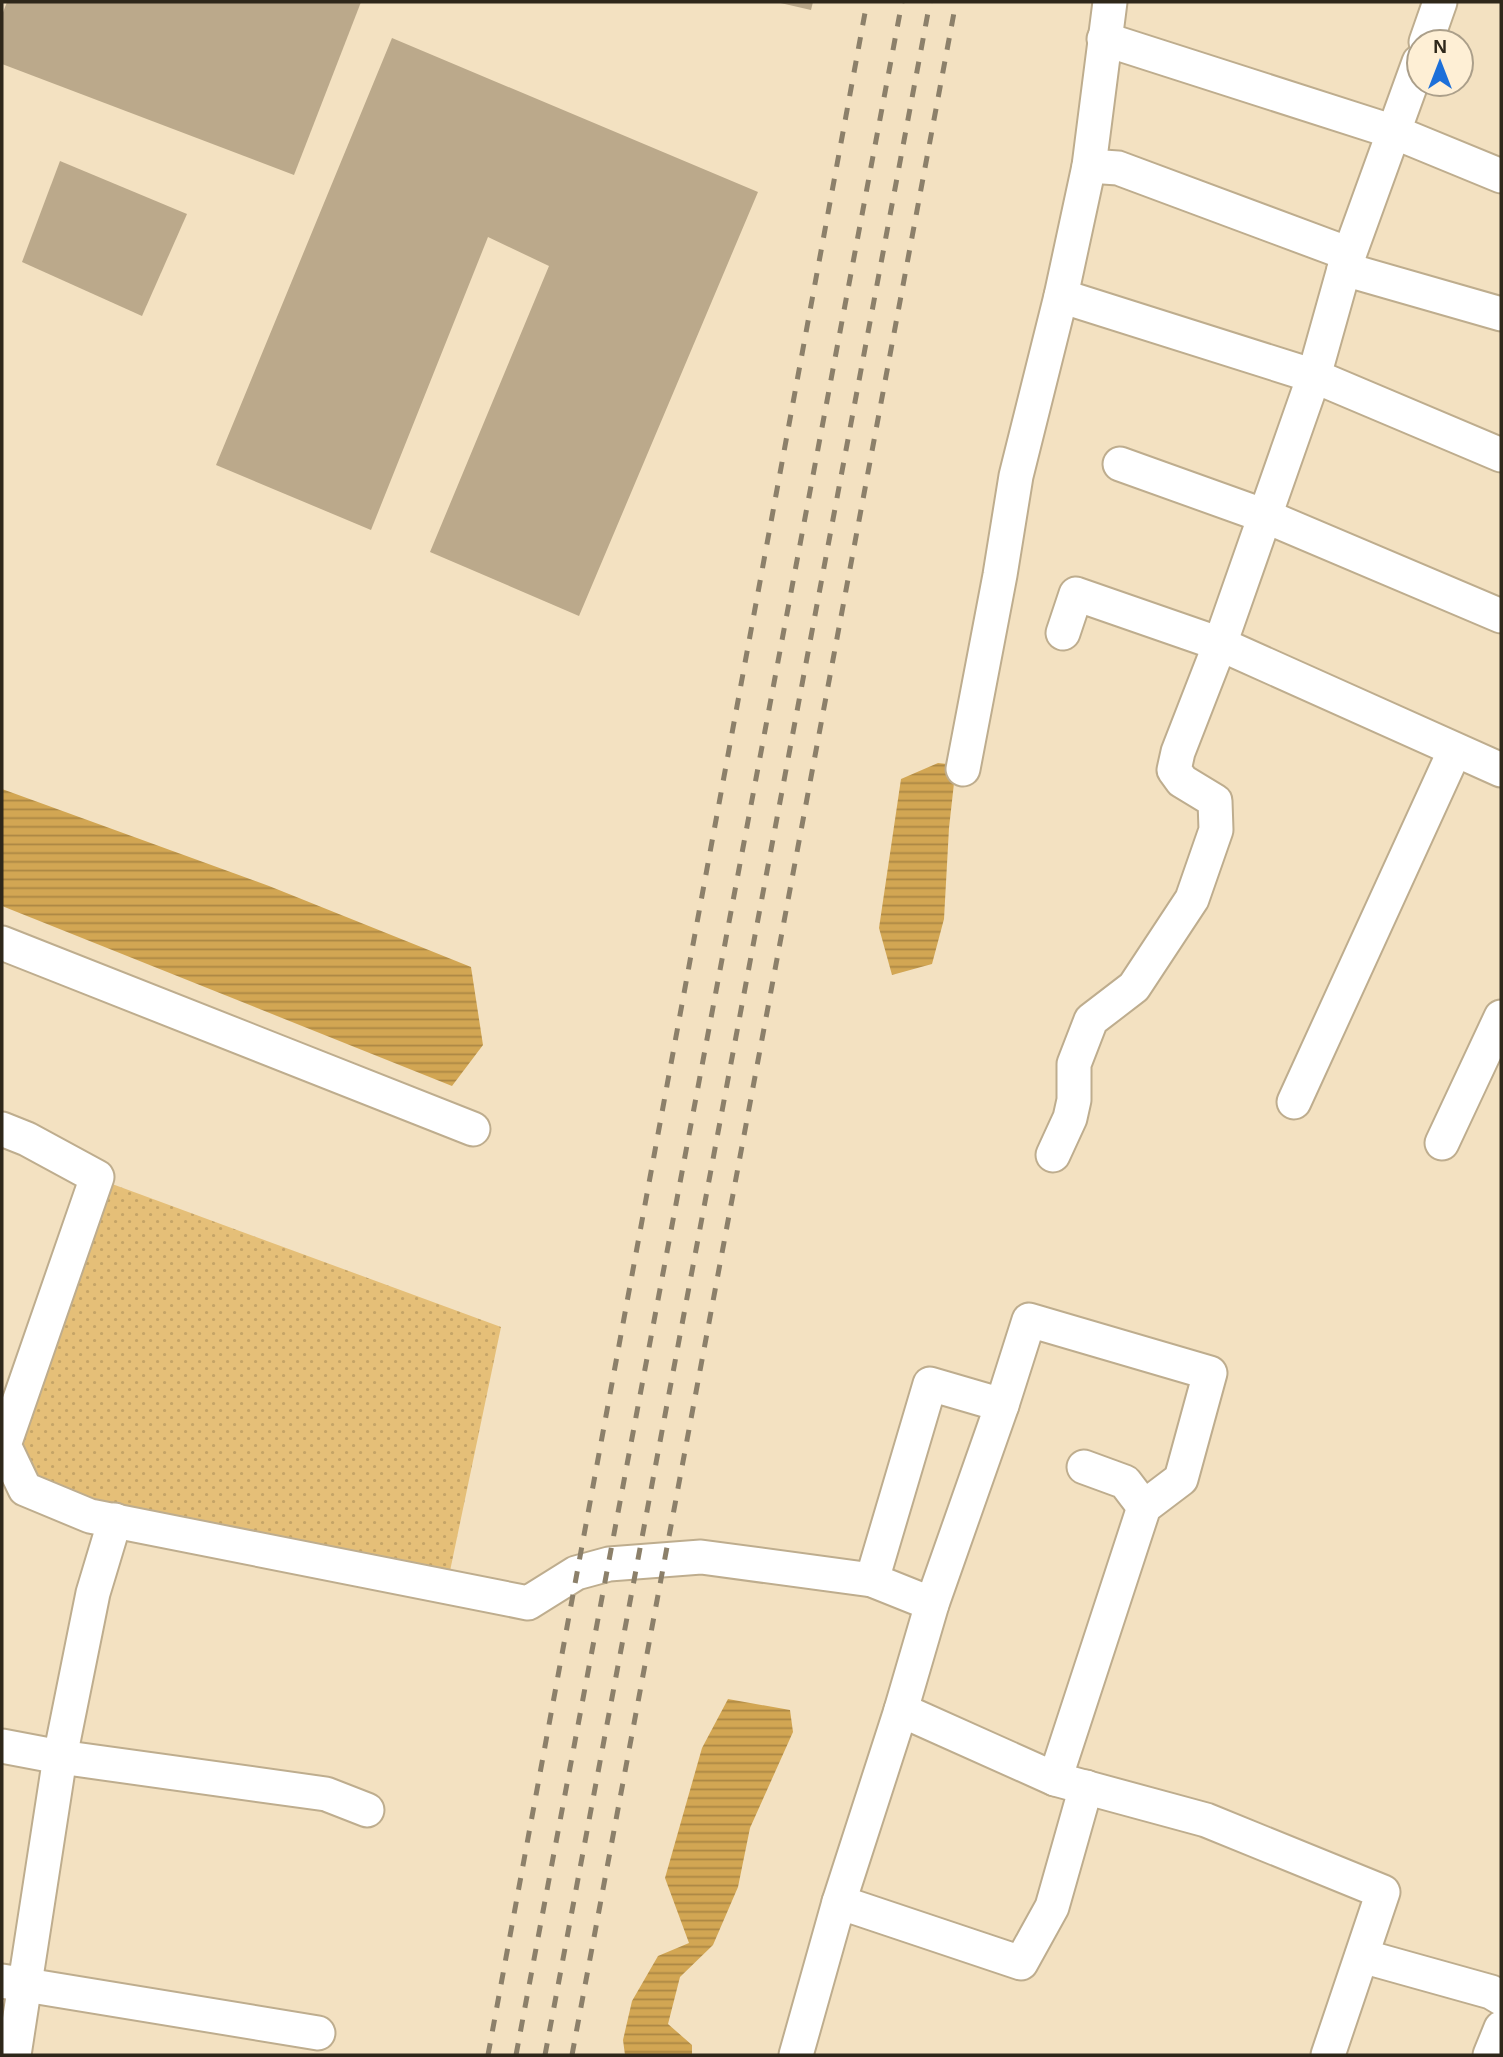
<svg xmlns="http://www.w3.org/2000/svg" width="1503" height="2057" font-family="Helvetica,sans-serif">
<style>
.park{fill:url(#park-dots)}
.water{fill:url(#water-rules)}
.building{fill:#bba98b}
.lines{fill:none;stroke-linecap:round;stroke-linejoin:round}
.minor-casing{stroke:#bead8e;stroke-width:37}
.minor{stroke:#fff;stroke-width:33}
.rail{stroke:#8c806a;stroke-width:5;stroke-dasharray:12 12;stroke-linecap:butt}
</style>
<defs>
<pattern id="park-dots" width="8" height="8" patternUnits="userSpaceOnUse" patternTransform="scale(1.75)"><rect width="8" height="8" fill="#e5bf78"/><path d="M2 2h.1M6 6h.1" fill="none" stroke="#c5a467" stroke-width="1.8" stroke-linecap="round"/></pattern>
<pattern id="water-rules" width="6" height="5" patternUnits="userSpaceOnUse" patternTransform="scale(1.75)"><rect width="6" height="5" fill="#d2a653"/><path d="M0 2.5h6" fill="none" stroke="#ab8744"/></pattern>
</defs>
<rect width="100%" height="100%" fill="#f3e1c1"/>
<path class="park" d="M104 1181 501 1327 450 1571 104 1503 33 1479 19 1447Z"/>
<g class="water">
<path d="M938 763 956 765 949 828 944 919 932 964 892 975 879 928 901 779Z"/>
<path d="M2 789 269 886 471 967 483 1045 452 1086 2 906Z"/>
<path d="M728 1699 790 1710 793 1732 750 1828 738 1887 713 1945 680 1977 668 2024 692 2045V2055H625L623 2040 632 2001 658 1956 689 1943 665 1878 702 1748Z"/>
</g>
<g class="building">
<path d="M7 2H361L294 175 2 64V15Z"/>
<path d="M776 2H813L811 10Z"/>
<path d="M392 38 758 192 579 616 430 552 549 266 488 237 371 530 216 465Z"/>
<path d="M60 161 187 214 142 316 22 262Z"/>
</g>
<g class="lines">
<defs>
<g id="minor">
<path d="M1104 39 1394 132 1501 176"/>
<path d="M1426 42 1440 2"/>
<path d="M1089 166 1118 168 1349 254"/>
<path d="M1344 269 1501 314"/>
<path d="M1061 296 1314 376 1501 455"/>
<path d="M1120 464 1265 516 1501 616"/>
<path d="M1063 633 1076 594 1220 644 1501 770"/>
<path d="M963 769 1000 575 1016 476 1061 296 1089 166 1110 2"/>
<path d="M2 943 473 1129"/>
<path d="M1294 1102 1455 750"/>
<path d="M2 1129 27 1139 97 1177 4 1445 25 1489 90 1516 528 1603 576 1573 609 1564 701 1557 872 1580 932 1604"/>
<path d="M1442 1143 1501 1017"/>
<path d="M1053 1155 1070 1118 1074 1100V1064L1091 1020 1134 987 1192 899 1216 830 1215 801 1182 781 1174 770 1178 752 1220 644 1314 376 1344 269 1419 62"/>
<path d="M1002 1405 932 1604 901 1710 1055 1779 1206 1820 1383 1892 1328 2055"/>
<path d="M1084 1467 1125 1482 1144 1507"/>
<path d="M872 1580 930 1384 1002 1405 1029 1320 1210 1373 1181 1479 1144 1507 1055 1779"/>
<path d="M2 1746 60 1757 326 1794 367 1810"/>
<path d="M839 1902 901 1710"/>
<path d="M1362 1956 1491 1992 1501 1998"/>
<path d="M2 1981 318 2033"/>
<path d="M14 2055 60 1757 93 1593 115 1520"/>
<path d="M796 2055 839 1902 1021 1963 1052 1907 1086 1787"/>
<path d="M1490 2055 1501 2028"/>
</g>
</defs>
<use href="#minor" class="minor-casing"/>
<use href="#minor" class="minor"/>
<g class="rail">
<path d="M488 2055 867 2"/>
<path d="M516 2055 902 2"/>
<path d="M545 2055 930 2"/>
<path d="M572 2055 956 2"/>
</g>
</g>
<rect width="1503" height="2057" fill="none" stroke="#2e271a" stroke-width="7"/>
<g transform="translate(1440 63)"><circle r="33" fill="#feefd5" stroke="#ab9f8a" stroke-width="2"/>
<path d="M0-5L12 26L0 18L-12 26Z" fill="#1c6fd9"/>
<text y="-10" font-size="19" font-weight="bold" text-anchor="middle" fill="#2e271a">N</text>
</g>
</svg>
